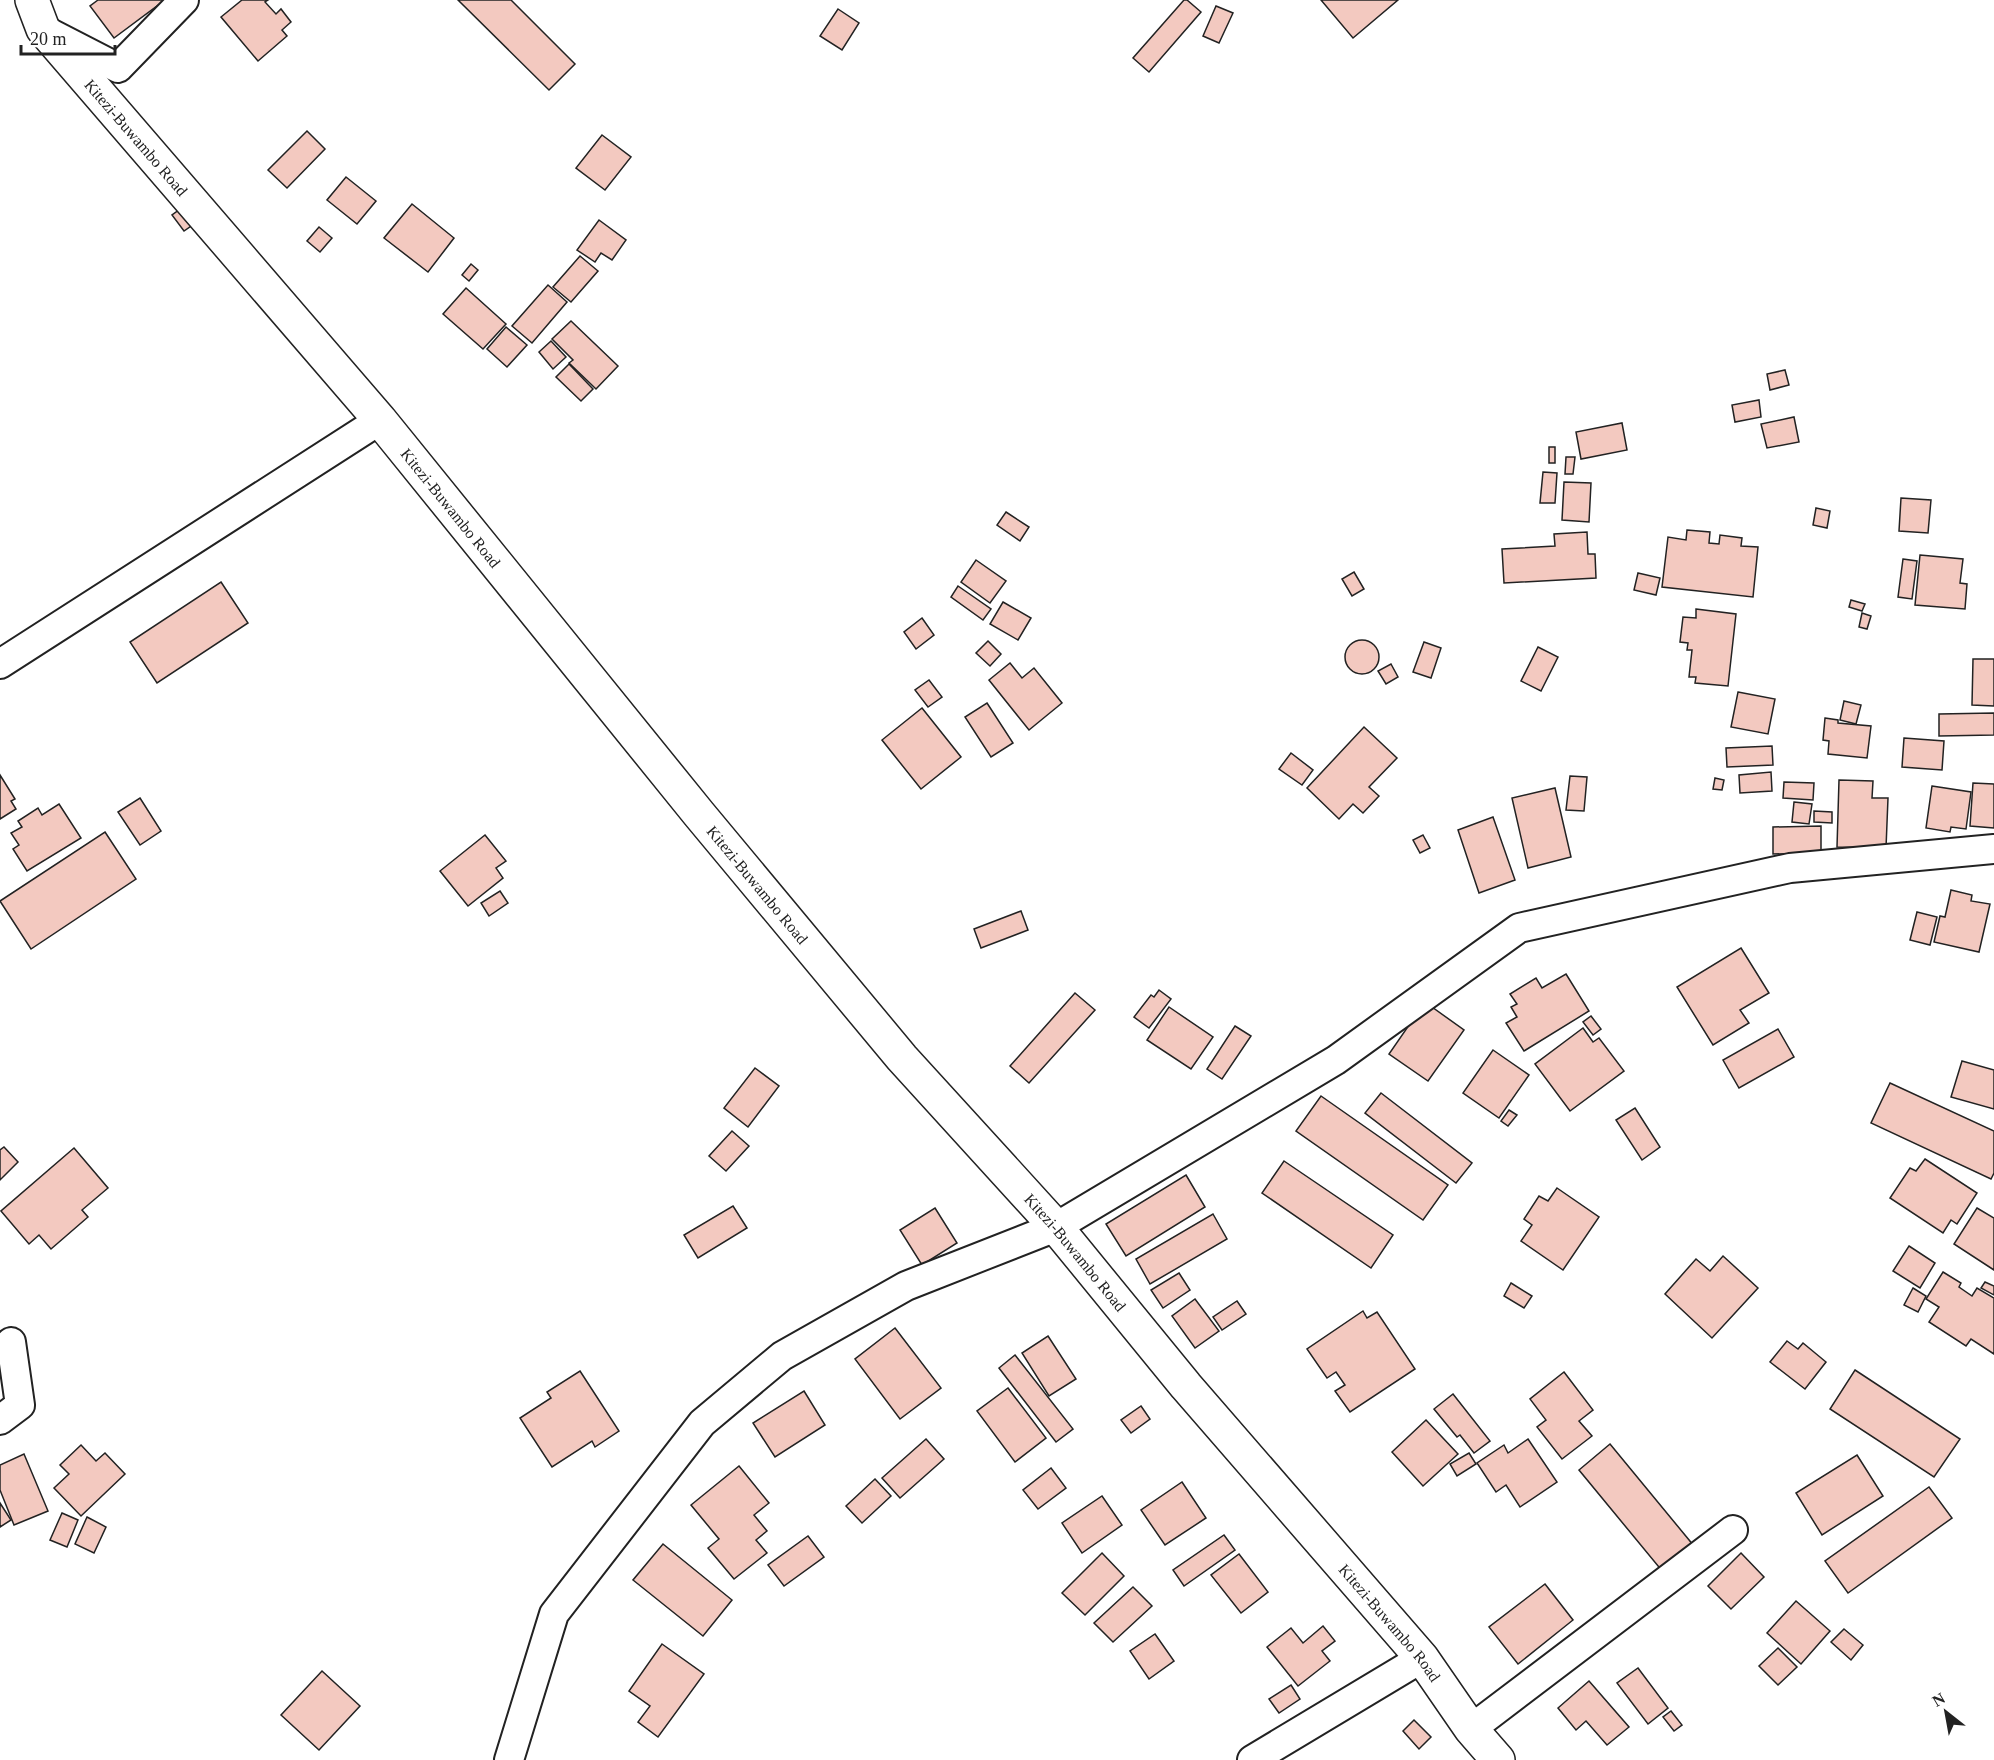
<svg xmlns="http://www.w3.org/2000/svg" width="1994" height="1760" font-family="Georgia,serif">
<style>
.building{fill:#f3c9c0;stroke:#222;stroke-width:1.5}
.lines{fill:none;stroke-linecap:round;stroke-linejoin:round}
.minor-casing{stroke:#222;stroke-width:32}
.tertiary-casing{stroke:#222;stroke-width:36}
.minor{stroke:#fff;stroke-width:28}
.tertiary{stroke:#fff;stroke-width:33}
.labels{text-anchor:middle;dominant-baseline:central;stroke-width:4.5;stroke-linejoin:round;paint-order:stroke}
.street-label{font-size:16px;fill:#222;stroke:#fff}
</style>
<rect width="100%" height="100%" fill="#fff"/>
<g class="building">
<path d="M98 0H165L114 38 90 6Z"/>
<path d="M242 0H268L265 2 276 14 281 9 291 22 282 30 287 36 258 61 221 17Z"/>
<path d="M458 0H511L575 64 549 90Z"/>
<path d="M1184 0H1187L1201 12 1149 72 1133 58Z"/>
<path d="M1321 0H1398L1353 38Z"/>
<path d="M1216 6 1233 13 1219 43 1203 36Z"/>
<path d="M838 9 859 23 842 50 820 36Z"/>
<path d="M307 131 325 149 287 188 268 170Z"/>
<path d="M602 135 631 157 605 190 576 168Z"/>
<path d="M346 177 376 201 357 224 327 200Z"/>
<path d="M412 204 454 238 428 272 384 238Z"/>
<path d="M183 207 194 224 184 231 172 215Z"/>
<path d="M599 220 626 240 612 260 601 253 595 262 577 250Z"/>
<path d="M319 227 332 238 320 252 307 241Z"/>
<path d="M580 256 598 271 571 302 553 287Z"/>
<path d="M471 264 478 270 469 281 462 275Z"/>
<path d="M548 285 567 302 532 343 512 326Z"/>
<path d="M466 288 506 324 483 349 443 314Z"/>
<path d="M571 321 618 366 596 389 569 363 573 360 552 339Z"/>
<path d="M506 327 527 345 507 367 487 349Z"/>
<path d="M551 341 566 357 553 369 539 352Z"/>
<path d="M569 364 593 389 581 401 556 377Z"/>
<path d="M1785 370 1789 385 1770 390 1767 374Z"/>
<path d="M1759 400 1761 417 1735 422 1732 405Z"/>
<path d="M1794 417 1799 442 1767 448 1761 424Z"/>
<path d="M1622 423 1627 450 1581 459 1576 432Z"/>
<rect x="1549" y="447" width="6" height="16"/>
<path d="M1566 457H1575L1573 474H1565Z"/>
<path d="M1543 472 1557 473 1555 503H1540Z"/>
<path d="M1564 482 1591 483 1589 522 1562 520Z"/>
<path d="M1901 498 1931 500 1928 533 1899 531Z"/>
<path d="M1816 508 1830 511 1827 528 1813 525Z"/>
<path d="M1006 512 1029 527 1020 541 997 525Z"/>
<path d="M1687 530 1710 532 1709 543 1719 544 1720 535 1742 538 1741 546 1758 547 1753 597 1662 587 1668 537 1686 540Z"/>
<path d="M1587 532 1588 554H1595L1596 578 1504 583 1502 549 1555 546 1554 534Z"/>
<path d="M1920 555 1963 559 1960 583 1967 584 1965 609 1915 605Z"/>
<path d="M1903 559 1917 561 1912 599 1898 597Z"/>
<path d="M976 560 1006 581 990 603 961 582Z"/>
<path d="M1354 572 1364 589 1352 596 1342 579Z"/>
<path d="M1638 573 1660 578 1656 595 1634 590Z"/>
<path d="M221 582 248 623 157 683 130 642Z"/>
<path d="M958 586 991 609 983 620 951 597Z"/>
<path d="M1851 600 1865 604 1862 611 1849 607Z"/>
<path d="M1003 602 1031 618 1018 640 990 624Z"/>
<path d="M1696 609 1736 614 1728 686 1695 683 1696 677H1689L1692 650H1687L1688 643 1680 642 1683 617 1696 618Z"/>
<path d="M1862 613 1871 616 1867 629 1859 627Z"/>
<path d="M922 618 934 635 916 649 904 632Z"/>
<circle cx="1362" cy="657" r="17"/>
<path d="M988 641 1001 654 990 666 976 653Z"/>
<path d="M1424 642 1441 648 1431 678 1413 672Z"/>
<path d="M1538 647 1558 657 1541 691 1521 681Z"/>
<path d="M1973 659H1994V706L1972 705Z"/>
<path d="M1010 663 1022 678 1034 668 1062 703 1029 730 989 680Z"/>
<path d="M1391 664 1398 677 1386 684 1378 671Z"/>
<path d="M929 680 942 697 928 707 915 690Z"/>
<path d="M1738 692 1775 699 1768 734 1731 727Z"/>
<path d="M1844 701 1861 705 1856 724 1840 720Z"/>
<path d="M987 703 1013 743 991 757 965 717Z"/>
<path d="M922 708 961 757 921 789 882 740Z"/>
<path d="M1994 713V735L1939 736V714Z"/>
<path d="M1825 718 1838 720V723L1871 726 1867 758 1828 754 1829 741 1823 740Z"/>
<path d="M1364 727 1397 758 1369 787 1379 796 1363 813 1353 804 1339 819 1307 788Z"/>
<path d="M1904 738 1944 741 1942 770 1902 767Z"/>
<path d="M1772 746 1773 765 1727 767 1726 748Z"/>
<path d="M1291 753 1313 770 1302 785 1279 769Z"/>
<path d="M1771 772 1772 791 1740 793 1739 775Z"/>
<path d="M0 775 15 799 11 801 16 809 0 819Z"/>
<path d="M1570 776 1587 777 1584 811 1566 810Z"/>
<path d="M1715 778 1724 780 1722 790 1713 789Z"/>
<path d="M1839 780 1873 781 1872 798H1888L1886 848 1837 847Z"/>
<path d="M1784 782 1814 783 1813 800 1783 798Z"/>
<path d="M1973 783 1994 784V828L1970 826Z"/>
<path d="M1932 786 1971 792 1966 829 1951 827 1950 832 1926 828Z"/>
<path d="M1555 788 1571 857 1528 868 1512 798Z"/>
<path d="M140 798 161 831 140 845 118 812Z"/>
<path d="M1794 802 1812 804 1809 824 1792 822Z"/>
<path d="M59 804 81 838 27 871 13 849 19 845 11 833 22 827 18 821 38 808 42 815Z"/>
<path d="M1814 811 1832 812V823L1814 822Z"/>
<path d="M1493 817 1515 880 1479 893 1458 830Z"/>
<path d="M1821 826V853L1773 854V827Z"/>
<path d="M105 832 136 879 31 949 0 901Z"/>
<path d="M485 835 506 861 496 868 503 878 468 906 440 871Z"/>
<path d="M1423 835 1430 848 1420 853 1413 840Z"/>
<path d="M1951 890 1972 895 1971 901 1990 904 1979 952 1934 942 1940 916 1945 917Z"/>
<path d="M500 891 508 903 489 916 481 903Z"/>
<path d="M1021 911 1028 930 981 948 974 929Z"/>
<path d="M1917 912 1937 917 1930 945 1910 940Z"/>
<path d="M1741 948 1769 993 1740 1010 1749 1023 1713 1045 1677 987Z"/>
<path d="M1566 974 1589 1011 1524 1051 1506 1023 1517 1017 1511 1007 1517 1004 1510 994 1536 978 1542 988Z"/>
<path d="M1159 990 1171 999 1149 1028 1134 1017 1151 995 1154 997Z"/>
<path d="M1075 993 1095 1010 1029 1083 1010 1066Z"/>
<path d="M1425 1002 1464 1030 1428 1081 1389 1054Z"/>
<path d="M1169 1007 1213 1037 1191 1069 1147 1040Z"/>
<path d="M1591 1016 1601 1029 1593 1035 1583 1022Z"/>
<path d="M1235 1026 1251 1036 1222 1079 1207 1069Z"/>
<path d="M1583 1028 1593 1042 1599 1038 1624 1071 1570 1111 1535 1064Z"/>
<path d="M1778 1029 1794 1057 1739 1088 1723 1060Z"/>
<path d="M1493 1050 1529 1075 1499 1118 1463 1093Z"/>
<path d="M1962 1061 1994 1070V1109L1951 1097Z"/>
<path d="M755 1068 779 1086 748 1127 724 1108Z"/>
<path d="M1890 1083 1994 1131V1173L1991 1179 1871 1123Z"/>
<path d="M1381 1093 1472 1163 1456 1183 1365 1113Z"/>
<path d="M1321 1096 1448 1185 1423 1220 1296 1131Z"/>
<path d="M1635 1108 1660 1147 1642 1160 1616 1120Z"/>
<path d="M1509 1110 1517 1115 1508 1126 1501 1121Z"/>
<path d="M732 1131 749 1146 726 1171 709 1156Z"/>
<path d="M4 1147 18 1162 0 1180V1150Z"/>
<path d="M74 1148 108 1188 82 1210 88 1217 51 1249 39 1235 29 1244 1 1211Z"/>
<path d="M1925 1159 1977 1193 1957 1224 1951 1220 1943 1233 1890 1198 1910 1168 1916 1171Z"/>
<path d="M1284 1161 1393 1235 1371 1268 1262 1193Z"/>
<path d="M1186 1175 1205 1207 1126 1256 1106 1224Z"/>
<path d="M1557 1188 1599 1217 1563 1270 1521 1241 1532 1225 1524 1219 1539 1196 1548 1201Z"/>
<path d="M733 1206 747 1228 698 1258 684 1235Z"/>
<path d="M935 1208 957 1243 922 1265 900 1230Z"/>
<path d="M1977 1208 1994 1218V1270L1954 1244Z"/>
<path d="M1213 1214 1227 1239 1150 1284 1136 1259Z"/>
<path d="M1909 1246 1935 1263 1920 1288 1893 1271Z"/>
<path d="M1723 1256 1758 1288 1712 1338 1665 1294 1696 1259 1710 1271Z"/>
<path d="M1943 1272 1961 1283 1959 1287 1972 1296 1977 1288 1994 1298V1354L1971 1339 1966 1346 1929 1322 1939 1307 1926 1299Z"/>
<path d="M1179 1273 1190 1290 1163 1308 1151 1290Z"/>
<path d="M1985 1282 1994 1286V1295L1981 1288Z"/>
<path d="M1511 1283 1532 1296 1524 1308 1504 1296Z"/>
<path d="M1913 1288 1926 1296 1918 1312 1904 1305Z"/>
<path d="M1195 1299 1219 1331 1195 1348 1172 1316Z"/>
<path d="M1237 1301 1246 1314 1222 1330 1213 1317Z"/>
<path d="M1363 1311 1367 1318 1377 1312 1415 1369 1350 1412 1335 1391 1345 1385 1336 1372 1327 1378 1307 1349Z"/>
<path d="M895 1328 941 1388 900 1419 855 1359Z"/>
<path d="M1048 1336 1076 1379 1049 1396 1022 1353Z"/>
<path d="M1787 1341 1798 1349 1803 1343 1826 1362 1805 1389 1770 1362Z"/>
<path d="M1015 1355 1073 1429 1056 1442 999 1368Z"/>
<path d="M1855 1370 1960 1439 1934 1477 1830 1409Z"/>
<path d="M580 1371 619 1431 595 1447 592 1441 552 1467 520 1418 551 1398 547 1392Z"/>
<path d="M1564 1372 1593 1410 1579 1421 1592 1436 1562 1459 1537 1427 1546 1420 1530 1399Z"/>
<path d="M1008 1388 1046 1438 1015 1462 977 1411Z"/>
<path d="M804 1391 825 1425 775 1457 753 1423Z"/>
<path d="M1453 1394 1490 1441 1474 1453 1460 1435 1457 1437 1434 1409Z"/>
<path d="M1141 1406 1150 1419 1131 1433 1121 1420Z"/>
<path d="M1426 1420 1458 1454 1423 1486 1392 1452Z"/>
<path d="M926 1439 944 1459 900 1498 882 1478Z"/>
<path d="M1528 1439 1557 1482 1520 1507 1506 1485 1496 1492 1477 1463 1504 1445 1508 1453Z"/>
<path d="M1610 1444 1694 1546 1663 1572 1579 1470Z"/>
<path d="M81 1445 96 1461 105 1453 125 1474 81 1516 54 1488 69 1474 60 1465Z"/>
<path d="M1469 1453 1476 1464 1457 1476 1450 1464Z"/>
<path d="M24 1454 48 1511 14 1525 0 1490V1465Z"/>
<path d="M1857 1455 1883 1496 1822 1535 1796 1493Z"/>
<path d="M739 1466 769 1503 754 1515 767 1531 756 1540 767 1553 734 1579 708 1548 719 1539 691 1505Z"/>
<path d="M1051 1468 1066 1488 1038 1509 1023 1490Z"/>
<path d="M875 1479 891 1496 862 1523 846 1506Z"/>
<path d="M1182 1482 1206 1518 1165 1545 1141 1510Z"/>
<path d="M1929 1487 1952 1518 1848 1593 1825 1561Z"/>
<path d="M1102 1496 1122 1525 1082 1553 1062 1523Z"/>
<path d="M0 1503 11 1520 0 1527Z"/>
<path d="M62 1513 78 1520 67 1547 50 1540Z"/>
<path d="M87 1517 106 1527 94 1553 75 1544Z"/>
<path d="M1224 1535 1235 1550 1184 1586 1173 1570Z"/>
<path d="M808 1536 824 1557 784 1586 768 1565Z"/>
<path d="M663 1544 732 1600 703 1636 633 1580Z"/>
<path d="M1102 1553 1124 1576 1085 1615 1062 1593Z"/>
<path d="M1741 1553 1764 1577 1731 1609 1708 1586Z"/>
<path d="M1239 1554 1268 1592 1241 1613 1211 1575Z"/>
<path d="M1545 1584 1573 1620 1518 1664 1489 1627Z"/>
<path d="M1133 1587 1152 1606 1113 1642 1094 1623Z"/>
<path d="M1796 1601 1830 1631 1801 1664 1767 1633Z"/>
<path d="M1323 1626 1335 1641 1322 1651 1330 1661 1298 1686 1267 1647 1291 1628 1303 1643Z"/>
<path d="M1844 1629 1863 1645 1851 1660 1831 1642Z"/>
<path d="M1155 1634 1174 1661 1149 1679 1130 1651Z"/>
<path d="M662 1644 704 1674 658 1737 638 1722 650 1706 629 1691Z"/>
<path d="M1778 1648 1797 1667 1778 1685 1759 1666Z"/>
<path d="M1638 1668 1668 1708 1648 1724 1617 1683Z"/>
<path d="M322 1671 360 1706 319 1750 281 1715Z"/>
<path d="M1589 1681 1629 1727 1607 1745 1586 1721 1576 1730 1558 1708Z"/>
<path d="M1291 1685 1300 1699 1279 1713 1269 1699Z"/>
<path d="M1671 1711 1682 1725 1674 1731 1663 1717Z"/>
<path d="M1414 1720 1431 1737 1419 1749 1403 1731Z"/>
</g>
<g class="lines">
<defs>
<g id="minor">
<path d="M50 33 118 68 184 0"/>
<path d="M0 664 380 420"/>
<path d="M0 1420 20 1405 11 1342"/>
<path d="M1471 1729 1733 1530"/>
<path d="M509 1760 554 1614 702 1423 782 1356 906 1286 1056 1227 1336 1060 1519 928 1790 868 1994 849"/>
<path d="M1252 1760 1422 1658"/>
</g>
<g id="tertiary">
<path id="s1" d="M32 0 43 29 380 420 699 814 902 1058 1056 1227 1186 1386 1422 1658 1471 1729 1498 1760"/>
</g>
</defs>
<use href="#minor" class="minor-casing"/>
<use href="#tertiary" class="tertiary-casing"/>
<use href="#minor" class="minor"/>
<use href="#tertiary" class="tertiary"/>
</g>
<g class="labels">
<g class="street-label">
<text stroke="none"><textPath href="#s1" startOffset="174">Kitezi-Buwambo Road</textPath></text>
<text stroke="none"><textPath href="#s1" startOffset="660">Kitezi-Buwambo Road</textPath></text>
<text stroke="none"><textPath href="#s1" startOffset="1146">Kitezi-Buwambo Road</textPath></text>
<text stroke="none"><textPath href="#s1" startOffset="1632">Kitezi-Buwambo Road</textPath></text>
<text stroke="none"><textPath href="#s1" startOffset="2118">Kitezi-Buwambo Road</textPath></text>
</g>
</g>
<g transform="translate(1946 1712) rotate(329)" stroke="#ffffff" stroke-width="4.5" paint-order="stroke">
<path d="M0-4.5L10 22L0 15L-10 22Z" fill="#222222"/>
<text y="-9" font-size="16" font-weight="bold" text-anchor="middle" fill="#222222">N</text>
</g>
<path d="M21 45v9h94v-9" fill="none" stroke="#222222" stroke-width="3"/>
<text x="30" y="45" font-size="18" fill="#222222" stroke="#ffffff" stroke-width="4.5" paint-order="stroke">20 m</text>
</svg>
